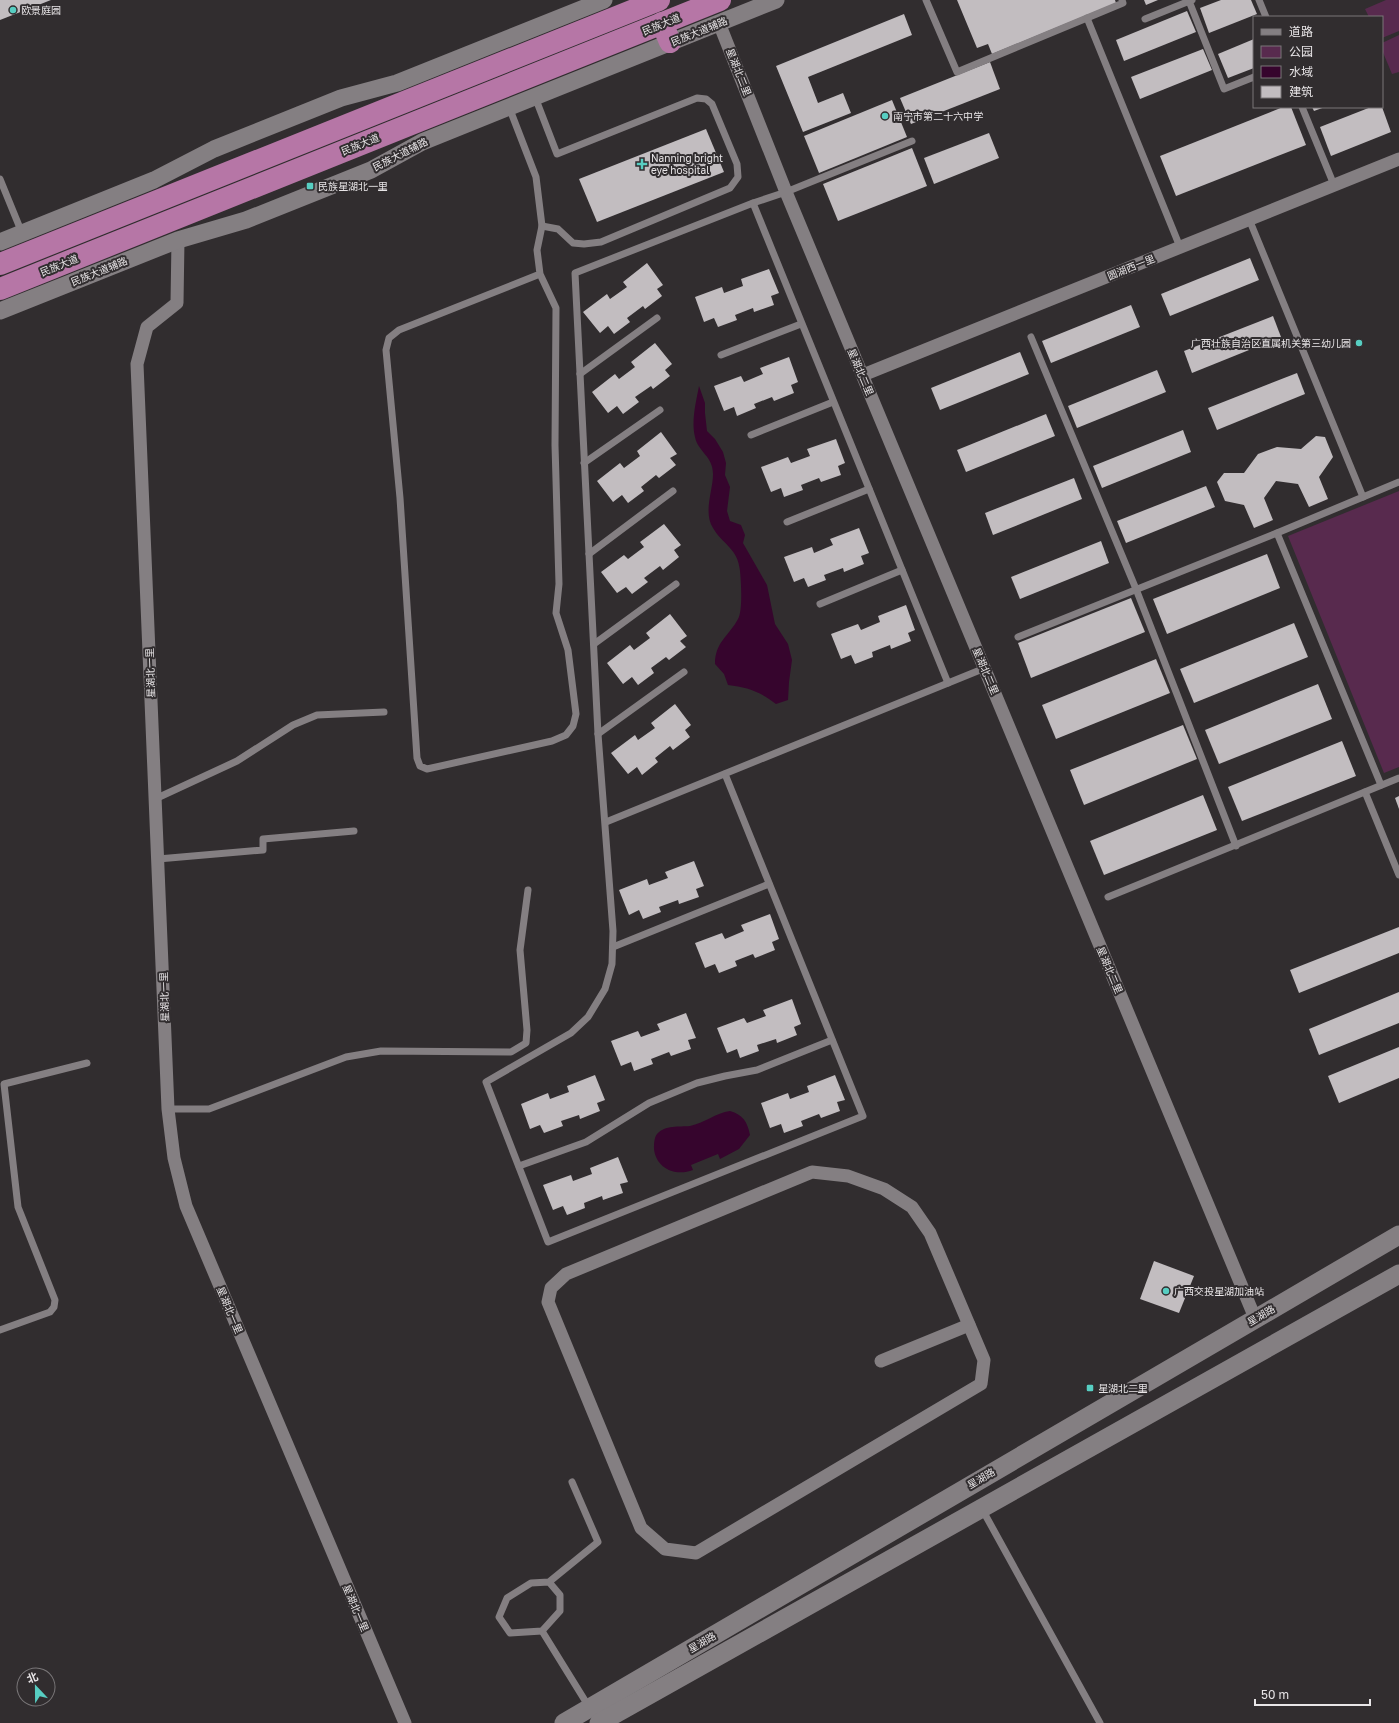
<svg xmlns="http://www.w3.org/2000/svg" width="1399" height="1723" font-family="'Golos Text','Noto Sans SC',sans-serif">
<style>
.green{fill:#582a4e}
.water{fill:#36052d}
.building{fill:#c2bdc0}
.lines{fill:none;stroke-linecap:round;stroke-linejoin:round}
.service{stroke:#847f82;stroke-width:7}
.minor{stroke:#847f82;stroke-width:13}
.tertiary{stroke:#847f82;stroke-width:17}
.secondary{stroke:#847f82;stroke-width:19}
.trunk{stroke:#b676a6;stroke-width:22}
.poi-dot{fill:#57cec2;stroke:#312d2f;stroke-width:1.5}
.labels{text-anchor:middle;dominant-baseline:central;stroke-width:4;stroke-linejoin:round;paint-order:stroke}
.poi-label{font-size:10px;fill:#e8e5e7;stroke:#312d2f;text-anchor:start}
.street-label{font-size:10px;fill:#e8e5e7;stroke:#312d2f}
</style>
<rect width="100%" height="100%" fill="#312d2f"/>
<g class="green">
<path d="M1386 0H1399V31L1382 38V17H1369L1365 9Z"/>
<path d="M1399 35V72L1392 74 1382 50V43Z"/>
<path d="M1399 491V767L1384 773 1288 536Z"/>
</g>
<g class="water">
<path d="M699 386 705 403V413L707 431 715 439 723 452 726 463 725 475 730 487 727 511 730 521 741 525 745 535 743 543 767 585 775 624 788 644 792 660 789 682 788 700 776 704C761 692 747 687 728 685L724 674 715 664C715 642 729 636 738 619 743 610 741 581 740 571 738 548 722 544 713 528 703 512 713 491 713 474 713 456 698 452 695 437 691 421 696 402 699 386Z"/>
<path d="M730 1111C743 1115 747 1121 750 1135L739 1149 720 1159 718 1154 691 1165 693 1170C675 1177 656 1168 654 1149 654 1144 654 1138 657 1134 665 1125 679 1127 690 1126 704 1123 716 1113 730 1111Z"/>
</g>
<g class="building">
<path d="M0 0H51L0 20Z"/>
<path d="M957 0H1115L1116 3 992 54 988 44 977 48Z"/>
<path d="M1144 0H1158L1146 5Z"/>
<path d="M1221 0H1251L1257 14 1209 33 1200 8Z"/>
<path d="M1187 11 1196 32 1124 61 1116 40Z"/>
<path d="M904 14 912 35 808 77 818 103 843 93 851 113 803 132 776 66Z"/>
<path d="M1254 39V68L1228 78 1218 54Z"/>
<path d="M1203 49 1212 70 1140 99 1131 77Z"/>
<path d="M990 62 1000 89 911 124 900 98Z"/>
<path d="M892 100 907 137 819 173 804 136Z"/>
<path d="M1283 107H1291L1306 145 1176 196 1160 156Z"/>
<path d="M1312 107H1325L1314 111Z"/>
<path d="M1371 107H1382L1391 132 1331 156 1320 127Z"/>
<path d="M706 129 724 172 597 222 579 179Z"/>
<path d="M989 133 999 158 934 184 924 158Z"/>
<path d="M912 148 927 186 838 221 823 184Z"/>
<path d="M1250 258 1259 280 1170 316 1161 294Z"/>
<path d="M647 263 663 285 657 289 662 296 645 309 643 306 627 318 630 322 614 334 608 326 600 333 583 312 607 294 610 299 627 287 623 282Z"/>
<path d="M769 269 779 293 771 296 774 305 754 312 753 308 735 315 737 320 718 327 714 318 704 322 695 297 722 287 724 293 743 286 741 279Z"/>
<path d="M1131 305 1140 327 1051 363 1042 341Z"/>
<path d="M1273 316 1281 337 1192 373 1184 351Z"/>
<path d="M655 343 672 364 665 370 670 376 653 389 651 386 635 397 639 402 623 414 617 406 608 413 592 392 615 374 619 379 635 367 631 362Z"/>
<path d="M1020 352 1029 374 940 410 931 388Z"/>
<path d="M789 357 798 382 791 385 794 393 774 401 772 397 754 404 756 408 737 416 734 407 724 411 714 386 741 376 744 382 763 374 760 368Z"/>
<path d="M1157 370 1166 392 1077 428 1068 406Z"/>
<path d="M1297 373 1305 394 1217 430 1208 408Z"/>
<path d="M1046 414 1055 436 966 472 957 450Z"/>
<path d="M1183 430 1191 452 1102 488 1093 466Z"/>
<path d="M661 432 677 454 670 458 676 465 659 478 656 475 641 487 644 491 628 503 622 495 613 502 597 481 620 463 624 468 640 456 637 451Z"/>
<path d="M1316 436 1325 437 1333 457 1319 477 1328 499 1309 507 1298 484 1276 481 1264 498 1273 520 1254 528 1244 505 1225 501 1217 482 1224 473H1244L1258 454 1277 447 1301 449Z"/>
<path d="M836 439 845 463 838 466 841 475 821 482 819 478 801 485 803 490 784 497 781 488 771 492 761 467 788 457 791 463 810 456 807 449Z"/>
<path d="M1074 478 1082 499 993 535 985 513Z"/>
<path d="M1206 486 1215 507 1126 543 1117 521Z"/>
<path d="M664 524 681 545 674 550 679 557 663 570 660 566 644 578 648 582 632 594 626 587 617 593 601 572 624 555 628 559 644 547 640 542Z"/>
<path d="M859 528 869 553 861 556 864 564 844 572 843 568 824 575 826 580 808 587 804 578 794 582 784 557 812 547 814 553 833 545 830 539Z"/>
<path d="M1101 541 1109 563 1020 599 1011 577Z"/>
<path d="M1267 554 1280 588 1167 634 1153 599Z"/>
<path d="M1131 598 1145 632 1031 678 1018 643Z"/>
<path d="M906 605 915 630 908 633 911 641 891 649 890 645 872 652 873 657 855 664 851 655 841 659 831 634 858 624 861 630 880 622 878 616Z"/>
<path d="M670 614 687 636 680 641 686 647 669 660 666 657 651 668 654 673 638 685 632 677 623 684 607 663 630 645 634 650 650 638 646 633Z"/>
<path d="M1294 623 1308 657 1194 703 1180 669Z"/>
<path d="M1156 659 1170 693 1056 739 1042 705Z"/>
<path d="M1318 684 1332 719 1219 764 1205 730Z"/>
<path d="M675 704 691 725 685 730 690 737 673 750 670 746 655 758 658 762 642 775 637 767 628 774 611 753 635 735 638 740 655 728 651 723Z"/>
<path d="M1183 725 1197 759 1084 805 1070 770Z"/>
<path d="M1342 741 1356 776 1242 821 1228 787Z"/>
<path d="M1203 795 1217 830 1104 875 1090 841Z"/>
<path d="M1399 796V809L1395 798Z"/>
<path d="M694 861 704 886 696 889 699 897 679 904 678 900 659 907 661 912 643 919 639 910 629 915 619 890 647 879 649 885 668 878 665 872Z"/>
<path d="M770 914 779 939 772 942 775 950 755 958 753 954 735 961 737 966 719 973 715 964 705 968 695 943 722 933 725 939 744 931 741 925Z"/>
<path d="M1399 927V953L1299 993 1290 970Z"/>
<path d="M1399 992V1023L1319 1055 1309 1029Z"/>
<path d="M792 999 801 1024 794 1027 797 1035 777 1043 776 1039 757 1045 759 1051 740 1058 737 1049 727 1053 717 1028 744 1018 747 1023 766 1016 763 1010Z"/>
<path d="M686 1013 696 1038 688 1040 691 1049 671 1056 669 1052 651 1059 653 1064 634 1071 631 1062 621 1066 611 1041 638 1031 641 1037 660 1030 657 1024Z"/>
<path d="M1399 1047V1078L1339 1103 1328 1076Z"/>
<path d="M595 1075 605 1100 597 1103 600 1111 580 1119 579 1115 561 1121 563 1126 544 1133 540 1125 530 1129 521 1104 548 1093 550 1099 569 1092 567 1086Z"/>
<path d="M835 1075 845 1100 837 1102 840 1111 821 1118 819 1114 801 1121 803 1126 784 1133 781 1124 770 1128 761 1103 788 1093 790 1099 809 1092 807 1086Z"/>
<path d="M618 1157 628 1182 620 1184 623 1193 603 1200 602 1196 584 1203 585 1208 567 1215 563 1206 553 1210 543 1185 571 1175 573 1181 592 1174 590 1168Z"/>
<path d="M1154 1261 1194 1276 1179 1313 1140 1299Z"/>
</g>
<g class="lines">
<g class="service">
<path d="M926 0 957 72 1087 18 1180 247"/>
<path d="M1259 0 1266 17"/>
<path d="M1189 1 1224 89 1254 77"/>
<path d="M1087 18 1123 3 1122 0"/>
<path d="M1145 19 1192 0"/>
<path d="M535 97 557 154 697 98 706 99 712 104 737 164 738 177 730 188 601 242 584 244 573 243 558 229 542 226"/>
<path d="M509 107 536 177 542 226 537 250 540 274 399 330 389 338 386 350 400 498 417 758 420 766 427 769 552 741 566 735 573 726 576 714 568 650 556 613 559 584 555 445 556 308 540 274"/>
<path d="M1302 107 1334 185"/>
<path d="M0 179 22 233"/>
<path d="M753 203 786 192 912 141"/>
<path d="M1249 219 1363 497 1277 533 1381 785"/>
<path d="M1031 337 1136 589 1236 846"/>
<path d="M721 355 801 324"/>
<path d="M580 374 657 318"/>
<path d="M751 435 833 402"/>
<path d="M584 463 660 410"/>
<path d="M1363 497 1399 482"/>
<path d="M787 522 869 489"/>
<path d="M589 554 673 491"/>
<path d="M820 604 902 570"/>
<path d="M1018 637 1277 533"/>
<path d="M594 644 676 584"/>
<path d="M598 734 684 672"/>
<path d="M725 774 863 1116 548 1242 486 1082 571 1033 588 1017 605 989 612 964 613 931 598 734 575 273 753 203 948 683"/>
<path d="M1365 792 1399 875"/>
<path d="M155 799 237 761 293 725 317 715 384 712"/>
<path d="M606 822 985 668"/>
<path d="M158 859 263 850V839L354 831"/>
<path d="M1108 897 1399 778"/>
<path d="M613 947 769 884"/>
<path d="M168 1109H209L346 1057 381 1051 511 1052 526 1043 527 1030 520 950 528 890"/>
<path d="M519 1166 586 1142 649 1103 697 1083 725 1076 757 1070 832 1040"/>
<path d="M0 1330 50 1312 54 1307 55 1300 18 1207 4 1084 87 1063"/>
<path d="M982 1509 1100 1723"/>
<path d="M549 1582 560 1595V1611L542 1631 510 1633 499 1617 507 1598 531 1583 549 1582 598 1542 572 1482"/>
<path d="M542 1631 589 1707"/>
</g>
<g class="minor">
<path d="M719 23 786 192 1255 1318"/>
<path d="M178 240 177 303 147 327 137 364 168 1109 174 1158 186 1206 405 1723"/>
<path d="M863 375 1399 159"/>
<path d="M812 1172 848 1176 884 1189 912 1207 930 1233 984 1360 981 1384 696 1553 665 1549 641 1528 548 1302 551 1288 566 1274Z"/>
<path d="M881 1361 969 1325"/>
</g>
<g class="tertiary">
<path d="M0 242 154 180 214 149 341 98 397 83 604 0"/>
<path d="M0 311 178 240 246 220 371 170 422 142 776 0"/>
</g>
<g class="secondary">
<path d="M564 1723 1399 1235"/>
<path d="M599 1723 1399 1274"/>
</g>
<g class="trunk">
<path d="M662 23 670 42"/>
<path d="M0 264 659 0"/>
<path d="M0 289 720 0"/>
</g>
</g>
<g class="poi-dot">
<circle cx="13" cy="10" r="4"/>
<circle cx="885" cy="116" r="4"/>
<path d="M640 158h4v4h4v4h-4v4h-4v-4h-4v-4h4z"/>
<rect x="306" y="182" width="8" height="8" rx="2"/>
<circle cx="1359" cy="343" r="4"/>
<circle cx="1166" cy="1291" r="4"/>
<rect x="1086" y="1384" width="8" height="8" rx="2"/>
</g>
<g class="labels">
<g class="poi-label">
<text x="21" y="10">欧景庭园</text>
<text x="893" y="116">南宁市第二十六中学</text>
<text x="651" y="158">Nanning bright<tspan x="651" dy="12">eye hospital</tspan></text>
<text x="318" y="186">民族星湖北一里</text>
<text x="1351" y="343" text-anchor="end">广西壮族自治区直属机关第三幼儿园</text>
<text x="1174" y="1291">广西交投星湖加油站</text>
<text x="1098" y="1388">星湖北二里</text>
</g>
<g class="street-label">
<text transform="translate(661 24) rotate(-22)">民族大道</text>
<text transform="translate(699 31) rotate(-22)">民族大道辅路</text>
<text transform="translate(739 72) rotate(68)">星湖北二里</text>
<text transform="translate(360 144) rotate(-22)">民族大道</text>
<text transform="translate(400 154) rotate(-27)">民族大道辅路</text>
<text transform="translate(59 265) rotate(-22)">民族大道</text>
<text transform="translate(1131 267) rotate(-22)">圆湖西一里</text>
<text transform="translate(99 271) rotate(-22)">民族大道辅路</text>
<text transform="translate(861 372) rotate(67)">星湖北二里</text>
<text transform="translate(986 671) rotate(67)">星湖北二里</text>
<text transform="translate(150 673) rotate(-92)">星湖北一里</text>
<text transform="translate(1110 970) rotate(67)">星湖北二里</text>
<text transform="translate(164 997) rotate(-92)">星湖北一里</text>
<text transform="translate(230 1310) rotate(67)">星湖北一里</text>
<text transform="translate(1261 1315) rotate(-30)">星湖路</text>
<text transform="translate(981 1478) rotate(-30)">星湖路</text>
<text transform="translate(356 1608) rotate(67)">星湖北一里</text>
<text transform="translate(702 1642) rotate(-30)">星湖路</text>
</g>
</g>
<rect x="1253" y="16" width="130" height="92" fill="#312d2f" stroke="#7a7779"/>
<rect x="1261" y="29" width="20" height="6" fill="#847f82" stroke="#7a7779"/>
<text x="1289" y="36" font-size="12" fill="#e8e5e7">道路</text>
<rect x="1261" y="46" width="20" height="12" fill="#582a4e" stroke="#7a7779"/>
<text x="1289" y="56" font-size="12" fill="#e8e5e7">公园</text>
<rect x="1261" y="66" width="20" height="12" fill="#36052d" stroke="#7a7779"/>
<text x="1289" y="76" font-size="12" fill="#e8e5e7">水域</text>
<rect x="1261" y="86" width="20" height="12" fill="#c2bdc0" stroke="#7a7779"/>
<text x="1289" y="96" font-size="12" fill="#e8e5e7">建筑</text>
<g transform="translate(36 1687) rotate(338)"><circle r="19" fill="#312d2f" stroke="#7a7779"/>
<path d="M0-3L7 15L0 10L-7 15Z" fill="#57cec2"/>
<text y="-6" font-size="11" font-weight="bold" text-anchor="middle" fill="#e8e5e7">北</text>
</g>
<path d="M1255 1699v6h115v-6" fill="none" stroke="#e8e5e7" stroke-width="2"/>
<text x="1261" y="1699" font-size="12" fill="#e8e5e7" stroke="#312d2f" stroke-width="3" paint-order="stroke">50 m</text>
</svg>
